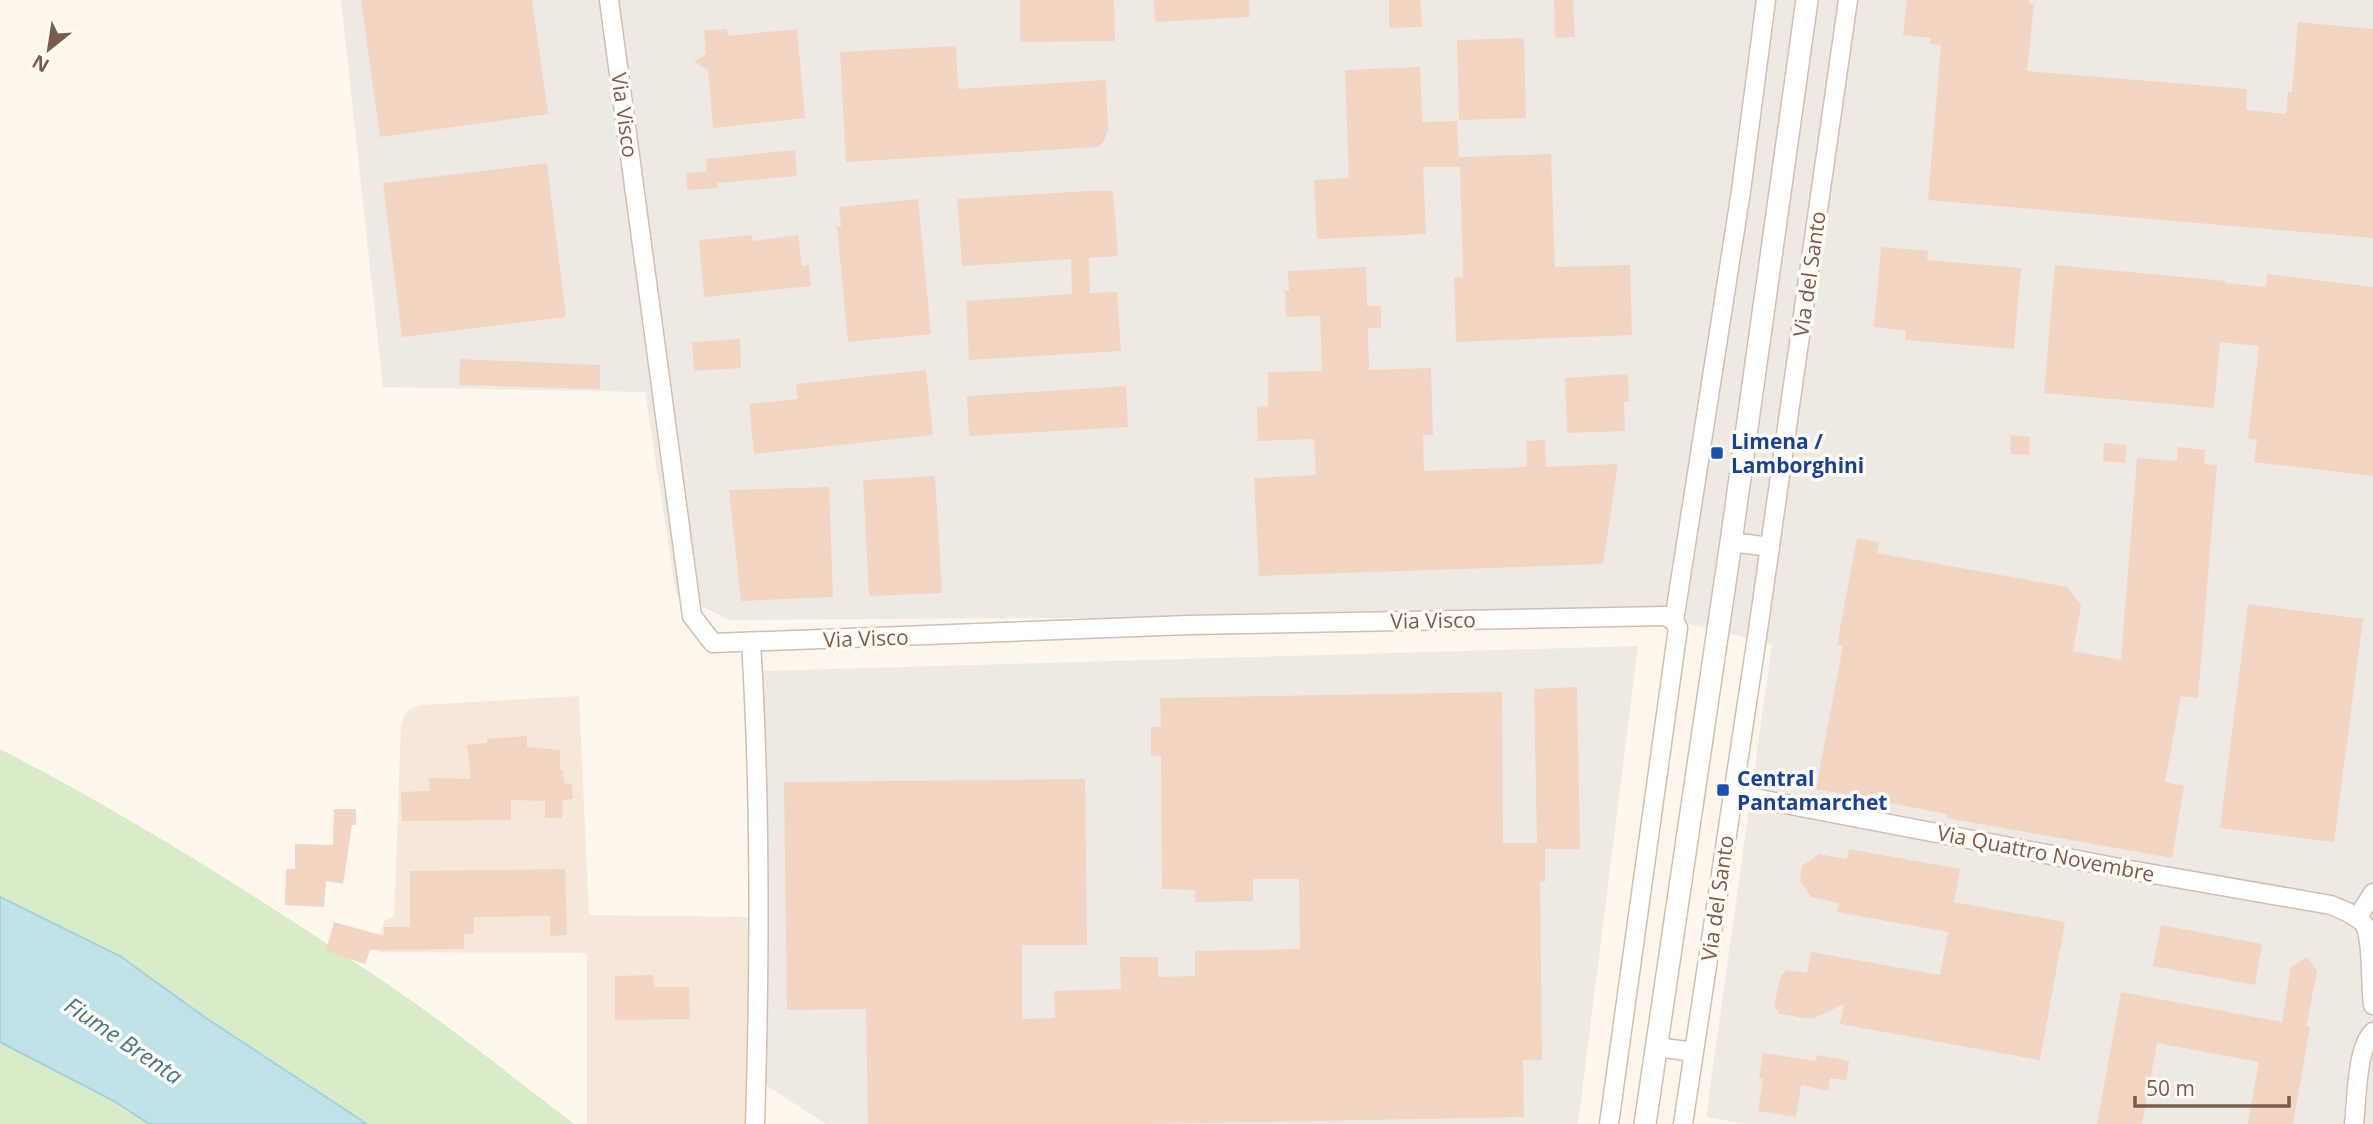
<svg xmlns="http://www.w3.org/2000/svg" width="2373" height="1124" font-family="'Open Sans',sans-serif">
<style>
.residential{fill:#f5e8da}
.industrial{fill:#efe9e4}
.green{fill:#d8ecc9}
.water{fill:#bfe3e8;stroke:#a5d3da;stroke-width:2}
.building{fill:#f3d5c3}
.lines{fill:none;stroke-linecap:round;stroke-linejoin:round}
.minor-casing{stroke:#d1beb0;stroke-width:21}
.tertiary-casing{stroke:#d1beb0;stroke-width:24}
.minor{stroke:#fff;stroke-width:18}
.tertiary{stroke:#fff;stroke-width:21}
.transit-dot{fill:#1a4fb4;stroke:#fffaf3;stroke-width:2.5}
.labels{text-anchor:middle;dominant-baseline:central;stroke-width:7;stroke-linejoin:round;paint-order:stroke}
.street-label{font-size:21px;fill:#7a5c4d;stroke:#fffaf3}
.transit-label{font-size:21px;font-weight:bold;fill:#164399;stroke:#fffaf3;text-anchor:start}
.water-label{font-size:23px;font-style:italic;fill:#437c86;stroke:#fffaf3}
</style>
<rect width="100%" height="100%" fill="#fdf6ec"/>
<path class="residential" d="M579 696 589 915 754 917 749 1124H587V953L379 952 380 935 384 921 394 916 401 728 404 716 410 709 420 705Z"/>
<g class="industrial">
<path d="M341 0H2373V1124H1745L1706 1117 1772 644 1649 614 729 620 676 593 645 392 383 387Z"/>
<path d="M1638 646 1578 1124H826L764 1084 765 740 761 671Z"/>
</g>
<g class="green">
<path d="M0 749C134 818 261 899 386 983 451 1027 512 1077 574 1124H367L206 1018 49 921 0 897Z"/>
<path d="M0 1042 114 1101 149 1124H0Z"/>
</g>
<path class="water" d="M0 897 120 956 206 1018 367 1124H149L114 1101 0 1042Z"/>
<g class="building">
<path d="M361 0H532L548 114 380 137Z"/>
<path d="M1020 0H1114L1115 41 1020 42Z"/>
<path d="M1154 0H1249L1250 17 1155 22Z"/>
<path d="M1389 0H1420L1422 27 1389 28Z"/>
<path d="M1554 0H1573L1575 37 1555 38Z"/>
<path d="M1907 0H2029V3L2034 4 2027 71 2247 89 2246 110 2286 114 2288 92H2292L2298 22 2373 29V238L1928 200 1941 45 1930 44 1931 38 1903 35Z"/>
<path d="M727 29 728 36 797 29 805 118 713 128 708 70 694 62 706 54 704 30Z"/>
<path d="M1524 38 1526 118 1459 120 1457 40Z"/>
<path d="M956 46 958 89 1106 80 1108 129 1104 141 1098 147 846 162 840 52Z"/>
<path d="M1420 67 1422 122 1457 121 1459 164V157L1551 154 1555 267 1630 265 1632 335 1456 342 1454 278 1463 277 1460 167H1423L1426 234 1317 239 1314 180 1349 178 1345 70Z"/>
<path d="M795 150 797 176 717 183 718 188 687 190 686 173 707 171 706 159Z"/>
<path d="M547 163 566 317 402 337 383 183Z"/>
<path d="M1089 191H1113L1118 256 1089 258 1090 293 1117 292 1121 351 969 360 966 301 1072 294 1071 259 962 266 957 199Z"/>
<path d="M918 199 931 334 848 342 837 227H841L839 207Z"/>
<path d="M752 235 753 241 798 235 802 266 809 265 811 286 704 297 699 240Z"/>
<path d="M1881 247 1928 251 1927 260 2021 268 2014 349 1905 340 1906 331 1874 327Z"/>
<path d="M2055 265 2226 281 2225 283 2266 287 2267 274 2373 287V476L2254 462 2257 440 2248 439 2259 346 2220 342 2214 408 2044 393Z"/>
<path d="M1366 267 1367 306H1381V328H1368L1369 370 1431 368 1433 435H1423L1424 471 1527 467 1526 441 1545 440 1546 467 1618 464 1603 564 1259 576 1254 478 1316 475 1314 439 1258 441 1257 407 1268 406V372L1322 371 1320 316 1286 317 1285 291H1289L1288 271Z"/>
<path d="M740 339 741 368 694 371 692 342Z"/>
<path d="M460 359 600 365V389L459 385Z"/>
<path d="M926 370 933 435 754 454 749 404 798 399 796 384Z"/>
<path d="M1628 374 1629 402H1624L1625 431 1567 433 1565 378Z"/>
<path d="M1126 386 1128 427 969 436 967 396Z"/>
<path d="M2011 435 2030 437 2029 455 2010 454Z"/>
<path d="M2104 443 2127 445 2125 463 2103 461Z"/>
<path d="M2178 447 2205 450 2204 464 2217 465 2198 698 2181 696 2165 782 2184 786 2172 858 1947 818V814L1816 789 1843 645H1837L1857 538 1879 542 1877 553 2067 587 2081 605 2073 651 2121 660 2137 458 2177 461Z"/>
<path d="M935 476 942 593 869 596 863 480Z"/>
<path d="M829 487 833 597 741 601 729 490Z"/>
<path d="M2248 604 2363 619 2334 842 2220 828Z"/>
<path d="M1577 687 1580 849H1545V882H1540L1542 1060H1523L1524 1117 1148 1124H868L866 1009 787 1010 784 782 1085 779 1087 945H1022V1019L1055 1018 1054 991 1121 989 1120 957H1158V977L1195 976V951L1300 949 1299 879H1253V901L1195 902V890L1162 889 1161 756H1151V727H1161L1160 698 1502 692 1503 843H1537L1534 689Z"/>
<path d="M527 736V747L560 750V770H563L564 783 572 784 573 799 563 800 562 818H545V801L511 800V820L402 821 401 792 430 791 429 778 471 779 467 745 487 743V739Z"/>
<path d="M334 809H356V825H352L343 884 326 881 324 907 285 905 286 869H295V844L333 845Z"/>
<path d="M1849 849 1960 869 1954 902 2065 922 2040 1060 1840 1024 1844 1004 1812 1019 1780 1014 1774 1006 1781 975 1787 970 1807 973 1811 952 1940 975 1948 932 1837 912 1839 903 1811 897 1800 881 1802 866 1819 854 1847 859Z"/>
<path d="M565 869 567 935 550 936V916L474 917V934H464V949L370 950 365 964 326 951 334 922 384 936V927H410V871Z"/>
<path d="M2161 925 2262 944 2255 985 2153 966Z"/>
<path d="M2307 957 2317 971 2306 1027H2310L2293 1124H2248L2259 1062 2157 1043 2142 1124H2097L2121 992 2282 1022 2291 967Z"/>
<path d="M653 975 654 987H689L690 1019 615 1020V976Z"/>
<path d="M1763 1053 1816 1061 1817 1055 1849 1061 1846 1080 1830 1078 1828 1091 1801 1085 1796 1117 1758 1111 1763 1079 1759 1078Z"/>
</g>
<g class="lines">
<defs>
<g id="minor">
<path d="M609 0 692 616 713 643 1189 625 1614 617 1665 616 1674 621"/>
<path d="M1731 542 1770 547"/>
<path d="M1674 621 1741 191 1766 0"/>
<path d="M751 642C761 802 760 963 755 1124"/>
<path d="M1733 794 2130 870 2331 905C2342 910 2356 914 2364 924 2373 937 2370 985 2373 1005"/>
<path d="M2357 918 2373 893"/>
<path d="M1657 1047 1694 1052"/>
<path d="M1609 1124 1678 628 1674 621"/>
<path d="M1683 1124 1757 637 1848 0"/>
<path d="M2354 1124C2357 1100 2356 1049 2373 1032"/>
</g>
<path id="tertiary" d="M1645 1124 1731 542 1807 0"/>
</defs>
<use href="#minor" class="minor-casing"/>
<use href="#tertiary" class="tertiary-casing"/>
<use href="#minor" class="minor"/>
<use href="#tertiary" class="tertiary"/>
</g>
<g class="transit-dot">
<rect x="1710" y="446" width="14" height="14" rx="3.5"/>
<rect x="1716" y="783" width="14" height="14" rx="3.5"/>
</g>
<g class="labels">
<g class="street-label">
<text transform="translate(625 115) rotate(82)">Via Visco</text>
<text transform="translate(1809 274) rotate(-82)">Via del Santo</text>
<text transform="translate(1433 620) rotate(-1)">Via Visco</text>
<text transform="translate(866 638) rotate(-2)">Via Visco</text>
<text transform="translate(2046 853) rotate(11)">Via Quattro Novembre</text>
<text transform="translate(1717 898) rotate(-82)">Via del Santo</text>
</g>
<g class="transit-label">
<text x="1731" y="441">Limena /<tspan x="1731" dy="24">Lamborghini</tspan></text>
<text x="1737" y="778">Central<tspan x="1737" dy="24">Pantamarchet</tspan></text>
</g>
<g class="water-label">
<text transform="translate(124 1040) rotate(34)">Fiume Brenta</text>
</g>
</g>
<g transform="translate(49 49) rotate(210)" stroke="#fffaf3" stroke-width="5" paint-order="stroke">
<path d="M0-5L12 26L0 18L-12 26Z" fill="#7a5c4d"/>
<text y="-10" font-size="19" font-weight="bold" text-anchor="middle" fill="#7a5c4d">N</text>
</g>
<path d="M2135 1096v10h154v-10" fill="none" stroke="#7a5c4d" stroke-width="3.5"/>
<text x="2146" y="1096" font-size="21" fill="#7a5c4d" stroke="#fffaf3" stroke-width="5" paint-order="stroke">50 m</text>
</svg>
